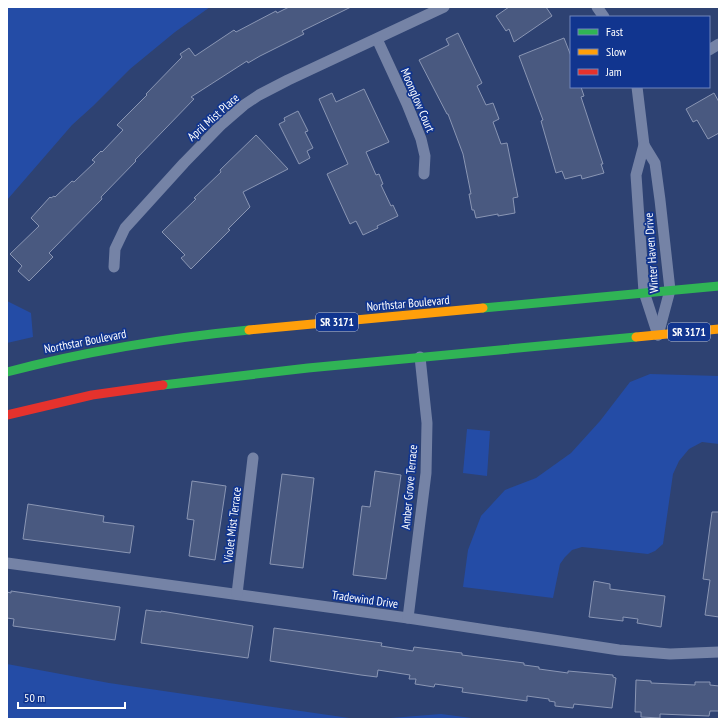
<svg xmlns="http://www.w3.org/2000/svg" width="726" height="726" font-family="'PT Sans Narrow',sans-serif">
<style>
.green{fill:#244ca6}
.building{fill:#495980;stroke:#8a96b4}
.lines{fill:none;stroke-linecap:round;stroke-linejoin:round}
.street{stroke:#7583a6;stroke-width:11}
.fast{stroke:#30b455;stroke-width:9}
.slow{stroke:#ff9f0a;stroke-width:9}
.jam{stroke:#e5322d;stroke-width:9}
.labels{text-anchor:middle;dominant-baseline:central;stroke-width:3.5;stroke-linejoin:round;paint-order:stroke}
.shield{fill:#11358f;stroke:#b8c2dd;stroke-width:1}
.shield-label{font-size:11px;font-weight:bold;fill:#fff}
.street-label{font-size:12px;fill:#fff;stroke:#11358f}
</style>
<rect width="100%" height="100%" fill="#2e4272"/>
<g class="green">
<path d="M7 7H210L175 32 130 69 93 106 72 125 7 200Z"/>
<path d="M7 301 31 313 33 337 7 343Z"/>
<path d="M650 374 719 376V444L702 442 689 449 679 461 673 474 663 544 655 551 648 554 582 547 572 550 565 557 560 564 553 598 463 587 468 550 481 516 505 490 536 478 571 453 600 421 630 382Z"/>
<path d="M467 429 490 431 487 476 463 473Z"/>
<path d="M7 664 109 683 356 719H7Z"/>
<path d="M441 714 479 719H378Z"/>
</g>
<g class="building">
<path d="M289 7H351L302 31 304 34 260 56 248 63 247 61 191 97 194 99 135 160 136 161 101 197 102 199 49 253 53 257 29 281 18 271 22 266 10 254 39 226 31 218 50 197 51 198 54 196 55 197 72 181 74 182 95 162 92 160 101 151 102 152 123 130 117 125 147 95 146 94 182 57 180 54 189 48 195 56 234 30 236 32 276 11 277 13Z"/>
<path d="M509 7H546L552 16 514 42 509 29 506 31 496 16Z"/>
<path d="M458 33 482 83 477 86 486 105 493 103 499 119 493 122 501 144 507 143 518 197 513 198 515 213 498 216V214L476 218 474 210H472L469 194H471L463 154 448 114H447L419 60 449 45 446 39Z"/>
<path d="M564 38 571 56V87H581L584 96 581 97 603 164H601L604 173 582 179 581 175 565 179 562 171 556 173 541 121 543 120 519 56Z"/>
<path d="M364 89 389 142 366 152 376 175 379 174 383 184 381 185 391 206 393 205 398 216 377 226 378 228 363 235 356 221 350 224 327 174 348 164 319 99 332 93 336 102Z"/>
<path d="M714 93 719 102V133L708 139 697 120 693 122 686 109Z"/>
<path d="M298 111 308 131 305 132 313 148 307 151 310 158 299 164 279 124 285 121 284 118Z"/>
<path d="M256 135 288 169 243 192 250 207 228 229 230 230 191 269 181 258 185 255 162 232 196 199 194 198 221 172 220 170Z"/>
<path d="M375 471 401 475 386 579 353 575 362 506 370 507Z"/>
<path d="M282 474 314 478 303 568 270 564Z"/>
<path d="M192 481 226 486 215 560 189 556 194 520 187 519Z"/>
<path d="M28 504 104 516 103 522 134 526 130 553 23 539Z"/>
<path d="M712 512H719V617L705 615 710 580 703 579Z"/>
<path d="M594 581 610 584V589L665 596 661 627 637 623 638 619 623 617V621L589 617Z"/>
<path d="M11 591 120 607 115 640 13 626 14 619 7 618V592L11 593Z"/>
<path d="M146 610 161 612V611L253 626 248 658 141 643Z"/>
<path d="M274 628 382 643 381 646 413 651 414 647 462 653V655L524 663V665L539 667V669L568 673V671L613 675V677L616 678 612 708 574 704 573 708 555 706V702L549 701V699L527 696V701L462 692 463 688 435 684 434 687 415 684 416 679H409L410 675 378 670 377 677 361 675 270 661Z"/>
<path d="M636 680 651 681V683L695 685V682H710V685L719 686V711H710L709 716 660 714V718L641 717V712H635Z"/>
</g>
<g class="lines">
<g class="street">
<path d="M597 7 604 17"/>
<path d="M377 39 407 104 421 139 425 156 424 174"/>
<path d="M709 50 719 44"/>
<path d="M637 87 644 145 636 175 644 292 658 335"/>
<path d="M644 145 655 163 660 200 670 290 658 335"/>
<path d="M114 267 115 249 125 228 184 163 222 124 244 105 259 95 288 80 444 7"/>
<path d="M7 563 408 618 619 650 670 654 719 652"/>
<path d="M237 594 253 458"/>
<path d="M408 618 426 473 427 423 420 357"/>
</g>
<g class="fast">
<path d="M483 308 719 286"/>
<path d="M7 372C87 351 167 338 249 330"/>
<path d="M163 385 308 368 636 337"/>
</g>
<g class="slow">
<path d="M249 330 483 308"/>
<path d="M636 337 719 329"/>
</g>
<path class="jam" d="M7 415 92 395 163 385"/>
</g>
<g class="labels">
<g class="shield">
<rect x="316" y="313" width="42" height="18" rx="3"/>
<rect x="668" y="323" width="42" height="18" rx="3"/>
</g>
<g class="shield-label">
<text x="337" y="322">SR 3171</text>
<text x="689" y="332">SR 3171</text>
</g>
<g class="street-label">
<text transform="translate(418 100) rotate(67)">Moonglow Court</text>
<text transform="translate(213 117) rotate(-42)">April Mist Place</text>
<text transform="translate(651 253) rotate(-94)">Winter Haven Drive</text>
<text transform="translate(408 303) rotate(-5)">Northstar Boulevard</text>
<text transform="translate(85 341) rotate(-11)">Northstar Boulevard</text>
<text transform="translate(409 487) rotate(-85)">Amber Grove Terrace</text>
<text transform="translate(232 525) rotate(-83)">Violet Mist Terrace</text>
<text transform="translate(365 599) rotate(8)">Tradewind Drive</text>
</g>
</g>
<rect width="726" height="726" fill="none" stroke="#ffffff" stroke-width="16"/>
<rect x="570" y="16" width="140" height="72" fill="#11358f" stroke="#7086bc"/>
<rect x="578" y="29" width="20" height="6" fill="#30b455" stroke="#7086bc"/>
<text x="606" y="36" font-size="12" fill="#ffffff">Fast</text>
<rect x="578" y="49" width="20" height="6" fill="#ff9f0a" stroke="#7086bc"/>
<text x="606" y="56" font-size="12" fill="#ffffff">Slow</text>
<rect x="578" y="69" width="20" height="6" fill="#e5322d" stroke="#7086bc"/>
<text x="606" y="76" font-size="12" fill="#ffffff">Jam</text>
<path d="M18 702v6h107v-6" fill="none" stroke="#ffffff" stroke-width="2"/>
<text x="24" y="702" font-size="12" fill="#ffffff" stroke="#11358f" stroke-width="3" paint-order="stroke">50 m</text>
</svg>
